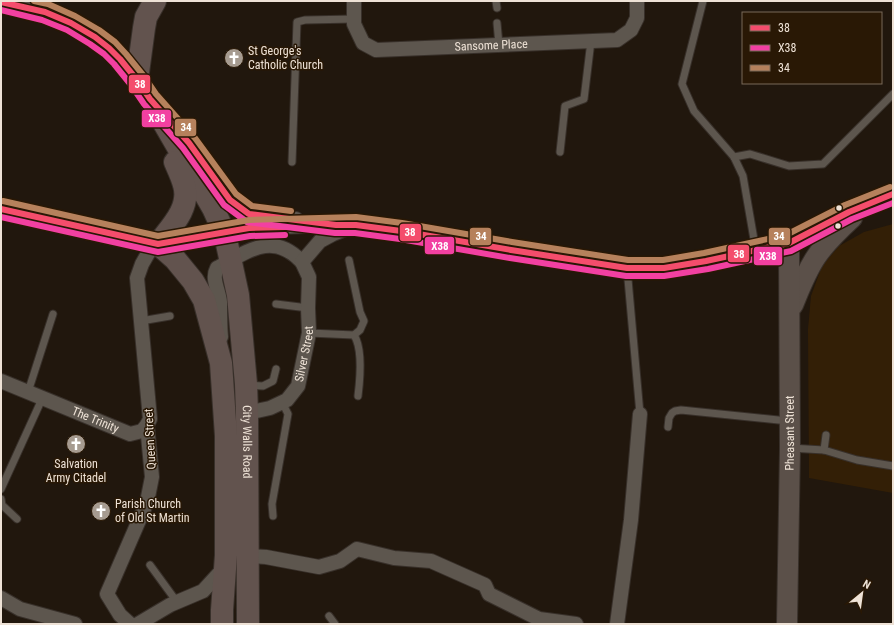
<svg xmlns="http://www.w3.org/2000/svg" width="894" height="625" font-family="'Roboto Condensed',sans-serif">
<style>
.built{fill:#331f06}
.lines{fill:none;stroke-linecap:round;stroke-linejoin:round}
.lane-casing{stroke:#38302a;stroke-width:9}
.street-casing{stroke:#38302a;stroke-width:16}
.secondary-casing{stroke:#38302a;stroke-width:22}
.primary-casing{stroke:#38302a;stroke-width:24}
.lane{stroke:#5d564e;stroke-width:7}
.street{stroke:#5d564e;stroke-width:14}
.secondary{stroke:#5b5049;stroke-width:20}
.primary{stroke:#62534e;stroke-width:22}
.bus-1-casing{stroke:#291805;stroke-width:9}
.bus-2-casing{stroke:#291805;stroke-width:9}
.bus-3-casing{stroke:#291805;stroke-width:9}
.bus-1{stroke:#f44d6c;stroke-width:6}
.bus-2{stroke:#f240a1;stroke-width:6}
.bus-3{stroke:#b6815c;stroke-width:6}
.bus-dot{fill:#eee2d6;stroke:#291805;stroke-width:1.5}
.labels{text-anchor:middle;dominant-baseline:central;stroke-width:3;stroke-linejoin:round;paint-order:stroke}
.street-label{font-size:12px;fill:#eee2d6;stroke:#291805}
.poi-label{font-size:12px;fill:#eee2d6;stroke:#291805;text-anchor:start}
.line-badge{stroke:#291805;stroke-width:1.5}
.badge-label{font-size:11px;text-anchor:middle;font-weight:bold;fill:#fff}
</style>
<rect width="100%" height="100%" fill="#21170d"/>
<path class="built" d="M893 224V493L809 478 808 329 811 296 822 266 839 246 864 232Z"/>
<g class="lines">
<defs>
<g id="lane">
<path d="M496 1 497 8"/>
<path d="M703 1 682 84 694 111 734 157 743 176 756 251"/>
<path d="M497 23 499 45"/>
<path d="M560 152 565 106 584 99 591 41"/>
<path d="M734 157 750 154 789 166 823 164 893 94"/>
<path d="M292 162 297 22 305 20 354 19"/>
<path d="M627 268 640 414"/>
<path d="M276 304 308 308"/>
<path d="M141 321 170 316"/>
<path d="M309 333 354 335 360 330 364 321 360 312 349 260"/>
<path d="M354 335C363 349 360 380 358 396"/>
<path d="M248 385 263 386 273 381 276 369"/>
<path d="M28 392 53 314"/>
<path d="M668 427 669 418 672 413 675 411 681 410 788 421"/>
<path d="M790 448 824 450 857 460 893 466"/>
<path d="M824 450 826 435"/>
<path d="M1 489 42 399"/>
<path d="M1 499 2 505 17 519"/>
<path d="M273 516 272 504 288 414 282 402"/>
<path d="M150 565 177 602"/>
<path d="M329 616 335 624"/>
</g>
<g id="street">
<path id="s1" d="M354 1V24L363 43 376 50 617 40 631 30 637 18V1"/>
<path d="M174 126 189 143 230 200 249 214 296 219"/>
<path d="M158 244 249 228 336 225H356L401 231 511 250 627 268H664L706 261 789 243"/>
<path d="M221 337C220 325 220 313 220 302 219 290 211 279 217 268 248 251 273 231 302 262"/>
<path id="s2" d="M1 381 130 434 142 431 147 425"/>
<path id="s3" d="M247 413 270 408 287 400 298 386 309 333 308 308 309 277 302 262 320 241 333 234 348 228"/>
<path d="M248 556 266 557 319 567 340 561 357 549 394 558 431 561 485 585 489 594 539 619 576 624"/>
<path d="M1 598 20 609 75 624"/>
<path d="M130 624 120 615 107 594 147 502 152 477 147 425 150 419 137 278 142 264 154 243"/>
<path d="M138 624 170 605 203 591 225 567"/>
<path d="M617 624 631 520 640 414"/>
</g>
<g id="secondary">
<path d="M1 2C46 10 87 24 120 58 126 65 131 73 137 80"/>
<path d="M793 305C800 288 806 272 816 257 826 242 839 230 852 218"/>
<path id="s4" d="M787 624 790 448 789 243 849 212 893 194"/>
</g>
<g id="primary">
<path id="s5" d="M155 1 146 17 144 28 137 80 150 99 213 208 224 232 227 244 238 295 246 384 247 413 248 624"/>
<path d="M1 209 158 244 175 259 193 281 204 300 221 363 226 436V555L222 610V624"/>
<path d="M158 244C170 228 191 208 184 185 182 177 178 169 175 162"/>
</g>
</defs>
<use href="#lane" class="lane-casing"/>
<use href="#street" class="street-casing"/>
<use href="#secondary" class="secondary-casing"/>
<use href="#primary" class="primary-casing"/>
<use href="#lane" class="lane"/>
<use href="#street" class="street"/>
<use href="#secondary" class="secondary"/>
<use href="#primary" class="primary"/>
<defs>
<g id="bus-1">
<path d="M1 2 45 12 71 23 95 37 109 48 120 59 137 80 150 99 189 143 230 200 249 214 336 225H356L401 231 511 250 627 268H664L706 261 789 243 849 212 893 194"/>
<path d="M1 209 158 244 249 228 285 227"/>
</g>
<g id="bus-2">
<path d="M1 10 42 20 67 30 90 44 104 54 114 64 131 85 144 104 183 148 224 205 247 222 335 233H355L400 239 510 258 626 276H664L708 269 791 251 852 219 893 203"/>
<path d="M1 217 158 252 250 236 285 235"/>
</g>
<g id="bus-3">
<path d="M34 1 48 4 75 16 99 30 115 42 126 54 143 75 156 94 195 138 236 194 252 206 291 211"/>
<path d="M3 201 158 236 249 220 356 217 402 223 512 242 628 260H663L704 253 786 235 845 205 890 187"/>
</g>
</defs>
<use href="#bus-1" class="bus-1-casing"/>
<use href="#bus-2" class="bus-2-casing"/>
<use href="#bus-3" class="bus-3-casing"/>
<use href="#bus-1" class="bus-1"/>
<use href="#bus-2" class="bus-2"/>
<use href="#bus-3" class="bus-3"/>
</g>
<defs>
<symbol id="church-disc" viewBox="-11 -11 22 22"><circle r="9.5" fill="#a69b90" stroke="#291805"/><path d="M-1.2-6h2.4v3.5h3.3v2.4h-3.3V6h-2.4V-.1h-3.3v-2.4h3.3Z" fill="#fff"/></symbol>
</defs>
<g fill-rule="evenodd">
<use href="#church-disc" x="223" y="47" width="22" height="22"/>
<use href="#church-disc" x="65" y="433" width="22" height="22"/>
<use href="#church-disc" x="90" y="500" width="22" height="22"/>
</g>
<g class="bus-dot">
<circle cx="839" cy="208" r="3.5"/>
<circle cx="838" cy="226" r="3.5"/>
</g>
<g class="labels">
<g class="street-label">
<text stroke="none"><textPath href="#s1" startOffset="174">Sansome Place</textPath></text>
<text stroke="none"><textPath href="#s3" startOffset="93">Silver Street</textPath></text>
<text stroke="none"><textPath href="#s2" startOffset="102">The Trinity</textPath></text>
<text stroke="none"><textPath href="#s4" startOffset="191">Pheasant Street</textPath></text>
<text transform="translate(150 439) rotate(-93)">Queen Street</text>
<text stroke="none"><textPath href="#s5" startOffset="469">City Walls Road</textPath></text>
</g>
<g class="poi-label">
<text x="248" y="51">St George's<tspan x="248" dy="14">Catholic Church</tspan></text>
<text x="76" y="464" text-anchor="middle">Salvation<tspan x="76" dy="14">Army Citadel</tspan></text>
<text x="115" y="504">Parish Church<tspan x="115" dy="14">of Old St Martin</tspan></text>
</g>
</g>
<g class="line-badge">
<rect x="128" y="74" width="23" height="20" rx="4" fill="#f44d6c"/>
<rect x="141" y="109" width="31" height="19" rx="4" fill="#f240a1"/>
<rect x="174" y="118" width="23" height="19" rx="4" fill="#b6815c"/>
<rect x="399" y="223" width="23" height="19" rx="4" fill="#f44d6c"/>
<rect x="768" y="227" width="23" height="19" rx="4" fill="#b6815c"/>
<rect x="469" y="227" width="23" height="19" rx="4" fill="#b6815c"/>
<rect x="424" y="236" width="31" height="19" rx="4" fill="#f240a1"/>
<rect x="727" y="244" width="23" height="19" rx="4" fill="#f44d6c"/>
<rect x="753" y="246" width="30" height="20" rx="4" fill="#f240a1"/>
</g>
<g class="badge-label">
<text x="140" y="88">38</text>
<text x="157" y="122">X38</text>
<text x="186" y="131">34</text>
<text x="410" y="236">38</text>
<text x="779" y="240">34</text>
<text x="481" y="240">34</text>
<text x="440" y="250">X38</text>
<text x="739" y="258">38</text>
<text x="768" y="260">X38</text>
</g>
<rect width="894" height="625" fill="none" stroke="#eee2d6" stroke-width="4"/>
<rect x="742" y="12" width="140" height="72" fill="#291805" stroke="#786959"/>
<rect x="750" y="25" width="20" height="6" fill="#f44d6c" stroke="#786959"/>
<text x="778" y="32" font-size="12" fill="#eee2d6">38</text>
<rect x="750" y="45" width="20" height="6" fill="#f240a1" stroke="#786959"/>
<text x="778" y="52" font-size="12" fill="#eee2d6">X38</text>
<rect x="750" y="65" width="20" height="6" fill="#b6815c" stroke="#786959"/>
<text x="778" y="72" font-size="12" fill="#eee2d6">34</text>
<g transform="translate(862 593) rotate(29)" stroke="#291805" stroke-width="3" paint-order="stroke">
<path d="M0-3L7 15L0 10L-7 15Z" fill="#eee2d6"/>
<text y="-6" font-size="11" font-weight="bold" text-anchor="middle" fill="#eee2d6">N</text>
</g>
</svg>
